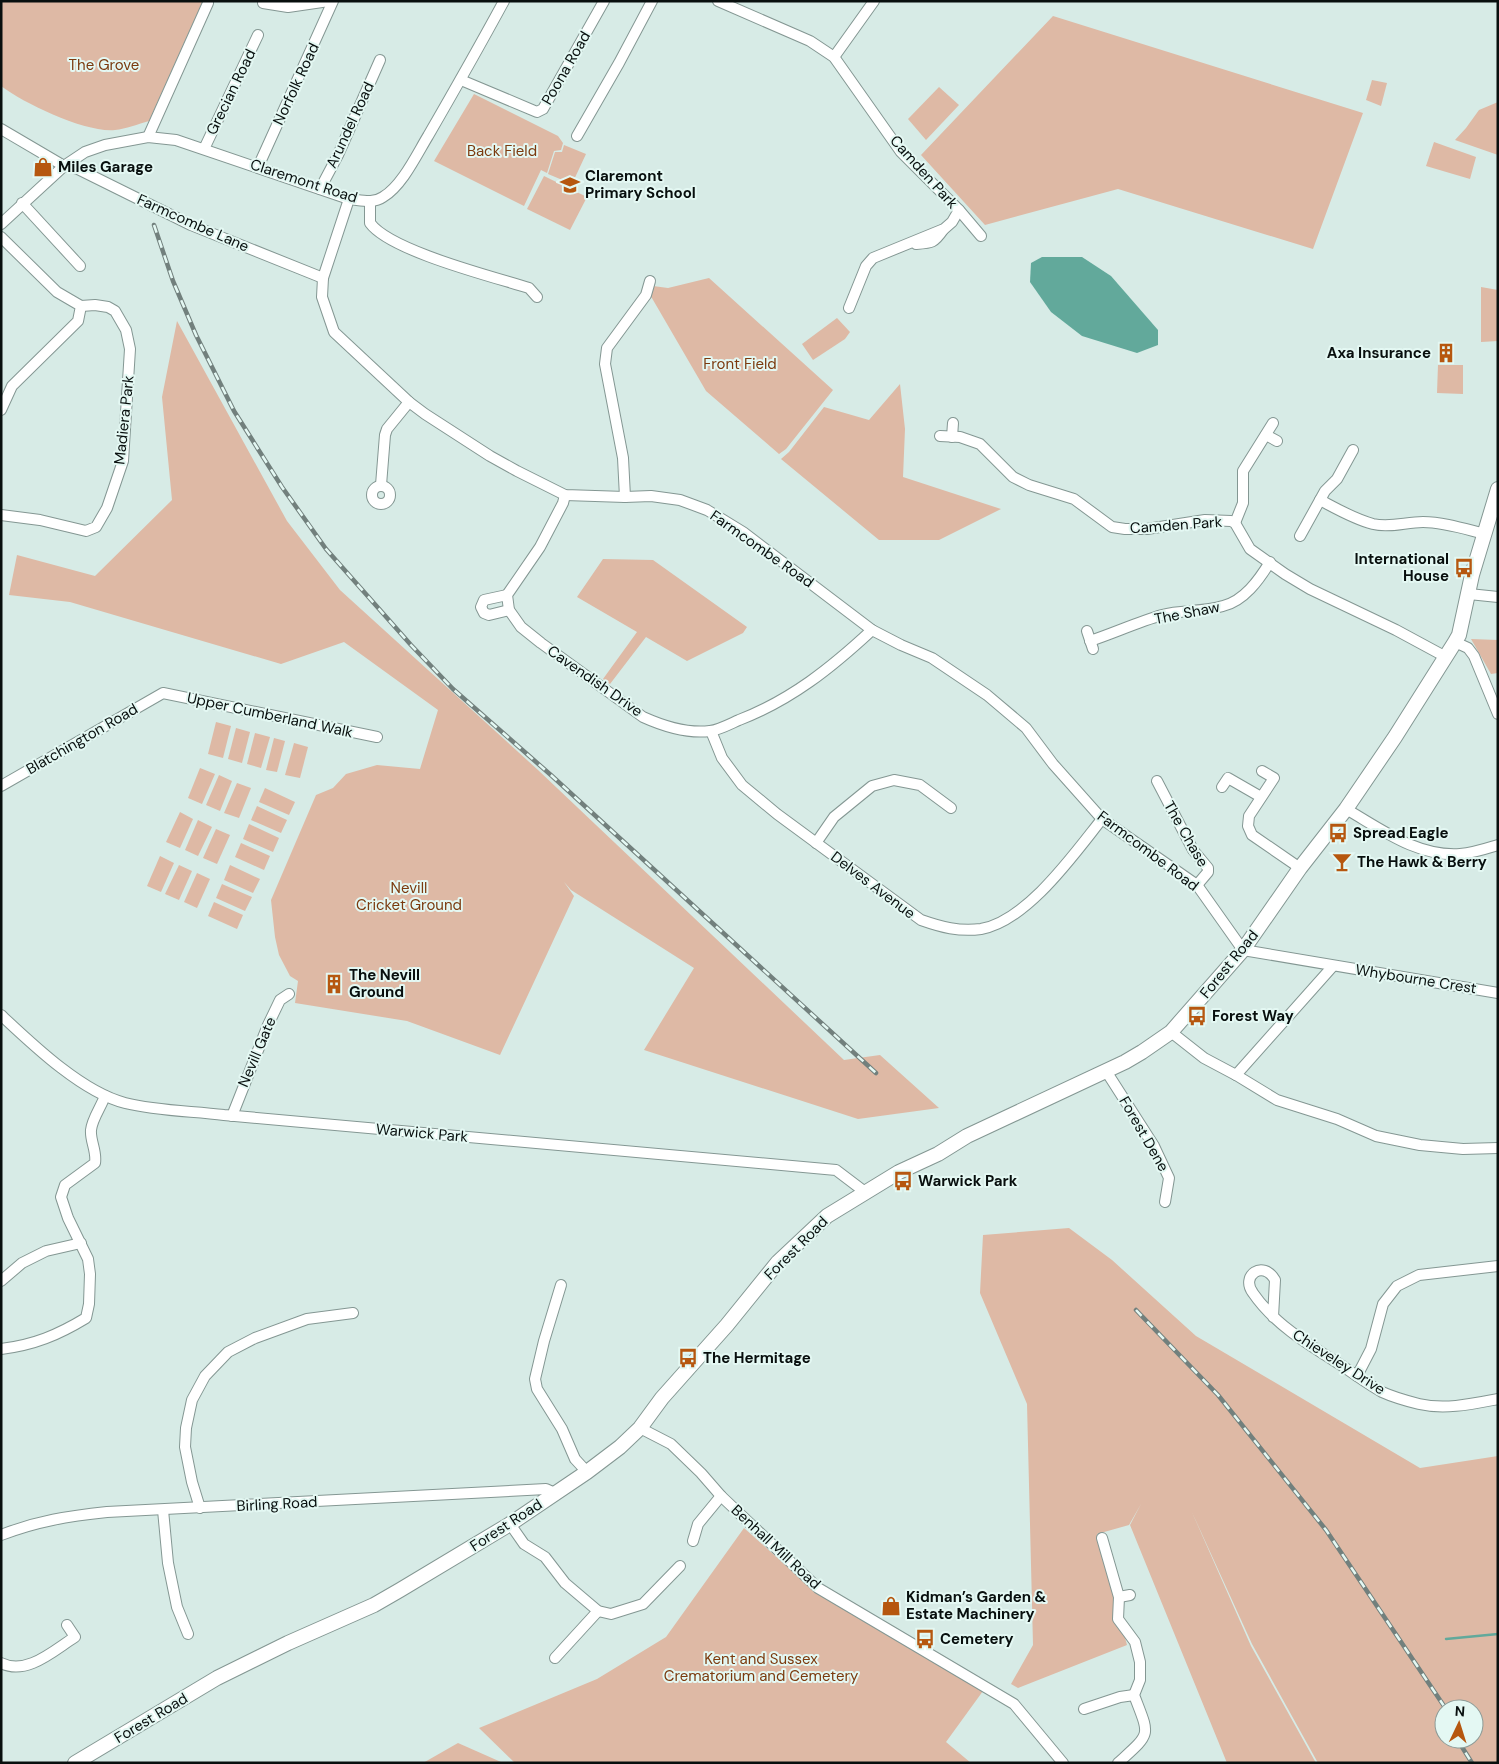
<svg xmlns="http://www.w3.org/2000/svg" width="1499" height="1764" font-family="'DM Sans',sans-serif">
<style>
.green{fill:#deb9a5;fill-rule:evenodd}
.water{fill:#62a99b}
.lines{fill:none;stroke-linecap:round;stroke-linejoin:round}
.stream{stroke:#62a99b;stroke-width:2.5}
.minor-casing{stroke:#849793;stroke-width:12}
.tertiary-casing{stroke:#849793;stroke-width:16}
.minor{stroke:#fff;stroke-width:10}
.tertiary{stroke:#fff;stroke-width:14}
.rail-casing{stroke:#72807d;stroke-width:4.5}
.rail{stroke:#e4f8f3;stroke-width:2.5;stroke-dasharray:8;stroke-linecap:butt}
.labels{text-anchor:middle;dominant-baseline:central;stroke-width:4;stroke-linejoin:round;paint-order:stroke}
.park-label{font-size:15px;fill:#7b3a0e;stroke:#e4f8f3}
.street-label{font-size:15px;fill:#080f0e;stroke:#e4f8f3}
.poi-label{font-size:15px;font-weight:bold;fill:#080f0e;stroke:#e4f8f3;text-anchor:start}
</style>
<rect width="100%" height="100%" fill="#d7ebe6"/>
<g class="green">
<path d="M1 1H205L194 21 149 121C138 124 126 129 115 130 86 133 25 104 1 86Z"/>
<path d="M1053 16 1363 113 1313 249 1118 189 985 225 921 155Z"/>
<path d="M1372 80 1387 83 1381 106 1366 100Z"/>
<path d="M939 87 959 105 926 140 908 119Z"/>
<path d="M474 94 558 136 563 143 561 150 554 151 547 173 541 170 524 206 434 161Z"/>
<path d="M1498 102V155L1455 140 1466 128 1479 110Z"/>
<path d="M1434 142 1476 157 1470 179 1426 166Z"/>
<path d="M564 145 586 154 572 184 548 174 555 152H562Z"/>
<path d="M544 176 587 197 570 230 527 209Z"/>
<path d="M709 278 833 390 786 449 779 454 706 391 649 293 653 286 668 288Z"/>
<path d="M1481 287 1498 290V341L1481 342Z"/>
<path d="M837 318 850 332 845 339 813 360 802 344Z"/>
<path d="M177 321 287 521 340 590 538 770 844 1060 880 1055 939 1108 858 1119 644 1050 694 968 571 890 564 882 574 896 500 1055 407 1021 295 1003 298 981 290 976 279 955 275 937 271 900 316 795 333 788 346 774 377 765 420 769 438 710 344 642 281 664 70 602 9 595 17 555 95 576 172 500 162 397Z"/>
<path d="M1438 365H1463V394L1437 393Z"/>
<path d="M900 384 905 429 903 477 1001 509 939 540H879L781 459 789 452 824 407 869 420Z"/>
<path d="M603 559 653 560 747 627 743 633 687 661 646 637 610 684 603 679 637 632 577 597Z"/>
<path d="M1471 639 1498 640V673L1491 674Z"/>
<path d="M216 722 231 726 223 758 208 754Z"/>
<path d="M236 728 250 732 242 763 228 759Z"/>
<path d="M255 733 270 737 261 768 247 764Z"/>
<path d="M274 738 285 741 277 772 266 770Z"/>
<path d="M294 743 308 747 300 778 285 775Z"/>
<path d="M200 768 215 774 202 804 188 798Z"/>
<path d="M219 775 232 781 220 811 206 805Z"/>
<path d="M237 783 251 788 239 818 224 813Z"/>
<path d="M265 788 295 802 289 815 259 802Z"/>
<path d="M257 806 287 820 281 833 251 820Z"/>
<path d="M180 812 193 819 180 848 166 842Z"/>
<path d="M198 820 212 827 198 856 185 850Z"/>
<path d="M249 824 279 838 273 852 243 839Z"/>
<path d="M216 829 230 835 217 864 203 858Z"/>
<path d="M241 843 270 856 264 870 235 857Z"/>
<path d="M160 856 174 863 161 892 147 886Z"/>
<path d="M179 865 192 871 179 900 165 894Z"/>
<path d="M230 865 260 879 253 893 224 880Z"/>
<path d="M197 873 210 879 197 908 184 902Z"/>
<path d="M222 884 252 897 245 911 216 898Z"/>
<path d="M214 902 243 915 237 929 208 916Z"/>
<path d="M1069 1228 1112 1260 1196 1336 1420 1468 1498 1456V1763H1318L1252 1644 1191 1510 1251 1646 1316 1763H1227L1130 1525 1141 1504 1129 1525 1097 1534 1127 1645 1018 1688 1011 1684 1033 1645 1027 1404 980 1293 983 1235ZM1444 1709H1474V1739H1444Z"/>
<path d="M744 1528 809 1586 851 1614 983 1691 946 1742 971 1763H515L479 1728 597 1679 666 1637Z"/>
<path d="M458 1743 501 1762V1763H423Z"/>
</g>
<path class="water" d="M1042 257H1082L1111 276 1158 330V345L1137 353 1082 336 1051 312 1030 282 1031 263Z"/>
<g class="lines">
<path class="stream" d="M1446 1639 1498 1634"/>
<defs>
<g id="minor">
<path d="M718 1 810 41 834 57 901 152 959 210 981 236"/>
<path d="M263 3 288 7 329 1"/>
<path d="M834 57 874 1"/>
<path d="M461 80 537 112 543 109 604 1"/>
<path d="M1 129 64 166 78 169 191 225 323 278"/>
<path d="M577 136 619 63 652 1"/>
<path d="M148 137 208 3"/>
<path d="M204 149 258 35"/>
<path d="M258 167 333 1"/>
<path d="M320 189 338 155 380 60"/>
<path d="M349 199 323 278 322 297 334 332 409 402 425 414 490 456 517 471 565 495 625 497 651 496 680 500 707 510 743 532 872 630 901 645 932 658 987 695 1026 728 1053 764 1102 819 1197 885 1243 950 1498 993"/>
<path d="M370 201V223C390 251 494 277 529 288L537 297"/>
<path d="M22 203 80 266"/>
<path d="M1 224 64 166 85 152 105 145 148 137 176 140 349 199C361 200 373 204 383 197 402 186 417 154 428 136 454 91 479 47 504 1"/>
<path d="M1 237 57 292 81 306 78 321 12 386 1 410"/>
<path d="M916 244C932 243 934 243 943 230"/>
<path d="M849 308 866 266 873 258 944 229 952 222 959 210"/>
<path d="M1266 435 1277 441"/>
<path d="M940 436 960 437 980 444 1013 477 1029 485 1074 499 1112 527 1125 529H1147L1205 520 1231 521 1235 523 1250 549 1285 574 1310 589 1396 630 1446 657"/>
<path d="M952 437 953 423"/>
<path d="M381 485 385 435 387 429 409 402"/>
<circle cx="381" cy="495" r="9"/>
<path d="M565 495 563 503 540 547 507 595 509 610 521 627 541 643 643 717C663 726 687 734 710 731 719 730 730 724 739 720 791 700 831 668 872 630"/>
<path d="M625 497 623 458 605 364 607 348 646 295 650 281"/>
<path d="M1320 500C1337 509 1354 519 1373 524 1390 528 1406 522 1423 522 1444 522 1465 529 1485 534"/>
<path d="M1 515 40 520 86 531 96 527 107 508 123 461 130 349 126 330 115 311 108 307 95 305 81 306"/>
<path d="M1235 523 1243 503V471L1273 423"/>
<path d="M1300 536 1325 491 1337 479 1353 450"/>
<path d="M1469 594 1498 597"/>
<path d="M507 595 484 600 481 607 484 613 489 615 509 610"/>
<path d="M1087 631 1093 649"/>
<path d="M1090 641C1114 633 1138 622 1162 615 1182 610 1203 612 1223 606 1244 601 1259 580 1270 562"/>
<path d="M1455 642 1468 648 1474 656 1498 714"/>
<path d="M711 731 722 758 742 785 777 814 921 920C941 927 959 932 981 929 1027 921 1074 854 1102 819"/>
<path d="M1262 771 1274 778 1249 816 1248 826 1252 835 1300 868"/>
<path d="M1157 781 1193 850 1208 868V872L1197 885"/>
<path d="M1 786 163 693 377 737"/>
<path d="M1222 787 1228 778 1261 797"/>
<path d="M1346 809C1381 829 1417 857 1460 854 1473 853 1485 849 1498 845"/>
<path d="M816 843 834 817 872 786 894 780 920 785 951 808"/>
<path d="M1 1015C33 1045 82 1092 125 1103 157 1111 191 1111 224 1115L836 1170 865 1192"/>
<path d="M1171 1032 1204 1058 1236 1075 1277 1100 1337 1119 1376 1136 1420 1145 1463 1149 1498 1148"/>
<path d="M1106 1071 1154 1146 1169 1178 1165 1202"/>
<path d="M1236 1075 1333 966"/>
<path d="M232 1116 268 1025 280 1000 289 994"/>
<path d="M1 1281 22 1263 46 1251 81 1243"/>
<path d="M561 1285 544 1341 535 1379 537 1389 562 1429 575 1459 587 1472"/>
<path d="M1273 1317 1275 1280C1263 1259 1240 1276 1253 1293 1274 1324 1309 1345 1341 1365 1354 1374 1368 1384 1382 1392 1393 1397 1407 1401 1419 1404 1445 1410 1472 1404 1498 1399"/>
<path d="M1 1349C34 1345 58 1335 86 1318L89 1304 90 1274 88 1259 68 1218 61 1197 65 1185 95 1163C97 1151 90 1141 91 1130 92 1119 101 1107 105 1096"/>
<path d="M1357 1376 1371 1349 1383 1304 1397 1286 1419 1275 1498 1266"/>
<path d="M640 1428 671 1444 701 1473 721 1496 818 1588 1014 1704 1063 1763"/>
<path d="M200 1508 192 1482 185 1447 186 1428 192 1400 205 1376 228 1352 255 1338 307 1319 353 1313"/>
<path d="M163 1510 168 1563 177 1607 188 1634"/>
<path d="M510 1524 524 1544 545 1557 565 1583 598 1611 611 1614 643 1604 680 1566"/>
<path d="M1 1535C37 1521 69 1516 107 1512L546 1489 555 1493"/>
<path d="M1102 1538 1119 1597 1118 1619 1135 1642 1140 1662V1680L1134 1695C1150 1737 1152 1732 1118 1763"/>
<path d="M693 1541 698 1524 721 1496"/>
<path d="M1119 1597 1130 1595"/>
<path d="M555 1658 598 1611"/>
<path d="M1 1663C27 1676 54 1650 75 1637L67 1625"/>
<path d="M1084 1709 1120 1697 1134 1695"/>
</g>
<path id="tertiary" d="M75 1763 217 1678 288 1643 374 1605 400 1590 510 1524 587 1472 620 1447 640 1428 662 1398 727 1325 778 1262 827 1216 899 1172 938 1154 967 1136 1125 1062 1142 1052 1171 1032 1243 950 1300 868 1346 809 1395 737 1455 642 1459 635 1472 575 1498 489"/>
</defs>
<use href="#minor" class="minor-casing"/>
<use href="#tertiary" class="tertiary-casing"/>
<use href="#minor" class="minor"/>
<use href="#tertiary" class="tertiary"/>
<defs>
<g id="rail">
<path d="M154 225 173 281 196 335 234 411 282 487 326 549 411 645 453 689 552 776 876 1073"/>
<path d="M1136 1310 1218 1395 1326 1530 1446 1709"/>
<path d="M1457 1739 1472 1763"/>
</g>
</defs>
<use href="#rail" class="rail-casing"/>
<use href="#rail" class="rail"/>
</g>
<defs>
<symbol id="shop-bare" viewBox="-9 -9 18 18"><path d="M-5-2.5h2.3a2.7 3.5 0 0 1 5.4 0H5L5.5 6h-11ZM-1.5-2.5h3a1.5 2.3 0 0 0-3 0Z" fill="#b6570f" stroke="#e4f8f3" stroke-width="2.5" paint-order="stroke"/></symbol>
<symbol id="school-bare" viewBox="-9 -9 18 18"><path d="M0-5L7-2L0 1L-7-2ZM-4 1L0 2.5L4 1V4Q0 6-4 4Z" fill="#b6570f" stroke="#e4f8f3" stroke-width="2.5" paint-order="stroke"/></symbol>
<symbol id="building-bare" viewBox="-9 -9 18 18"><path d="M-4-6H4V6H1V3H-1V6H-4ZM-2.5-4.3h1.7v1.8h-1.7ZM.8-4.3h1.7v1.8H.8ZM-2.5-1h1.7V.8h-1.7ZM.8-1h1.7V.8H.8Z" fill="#b6570f" stroke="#e4f8f3" stroke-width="2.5" paint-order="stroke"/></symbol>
<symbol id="bus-bare" viewBox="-9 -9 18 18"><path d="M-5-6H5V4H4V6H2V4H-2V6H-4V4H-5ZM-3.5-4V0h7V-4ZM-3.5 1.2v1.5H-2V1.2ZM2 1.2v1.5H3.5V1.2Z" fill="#b6570f" stroke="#e4f8f3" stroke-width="2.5" paint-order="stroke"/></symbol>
<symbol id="bar-bare" viewBox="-9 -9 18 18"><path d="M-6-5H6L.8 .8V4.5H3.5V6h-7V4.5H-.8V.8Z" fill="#b6570f" stroke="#e4f8f3" stroke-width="2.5" paint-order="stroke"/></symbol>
</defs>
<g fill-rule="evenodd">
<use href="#shop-bare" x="29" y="153" width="28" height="28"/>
<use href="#school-bare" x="556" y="171" width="28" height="28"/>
<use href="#building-bare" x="1432" y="339" width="28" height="28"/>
<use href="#bus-bare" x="1450" y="554" width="28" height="28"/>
<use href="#bus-bare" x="1324" y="819" width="28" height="28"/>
<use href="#bar-bare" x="1328" y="848" width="28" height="28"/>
<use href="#building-bare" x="320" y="970" width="28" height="28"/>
<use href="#bus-bare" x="1183" y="1002" width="28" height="28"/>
<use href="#bus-bare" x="889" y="1167" width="28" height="28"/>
<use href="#bus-bare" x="674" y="1344" width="28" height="28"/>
<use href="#shop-bare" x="877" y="1592" width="28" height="28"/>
<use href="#bus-bare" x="911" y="1625" width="28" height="28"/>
</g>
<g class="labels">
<g class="park-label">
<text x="104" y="65">The Grove</text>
<text x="502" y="151">Back Field</text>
<text x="740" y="364">Front Field</text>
<text x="409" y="888">Nevill<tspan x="409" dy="17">Cricket Ground</tspan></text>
<text x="761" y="1659">Kent and Sussex<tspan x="761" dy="17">Crematorium and Cemetery</tspan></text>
</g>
<g class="street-label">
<text transform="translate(566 68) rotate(-60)">Poona Road</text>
<text transform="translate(296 84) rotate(-65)">Norfolk Road</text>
<text transform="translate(231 92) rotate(-64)">Grecian Road</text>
<text transform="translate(350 125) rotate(-65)">Arundel Road</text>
<text transform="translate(924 172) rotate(48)">Camden Park</text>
<text transform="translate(304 181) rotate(18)">Claremont Road</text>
<text transform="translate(193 223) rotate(24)">Farmcombe Lane</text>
<text transform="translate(124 420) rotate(-84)">Madiera Park</text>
<text transform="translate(1176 525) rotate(-4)">Camden Park</text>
<text transform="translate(762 549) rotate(35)">Farmcombe Road</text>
<text transform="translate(1187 613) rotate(-11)">The Shaw</text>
<text transform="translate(595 681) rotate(35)">Cavendish Drive</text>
<text transform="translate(270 715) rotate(12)">Upper Cumberland Walk</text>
<text transform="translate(82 739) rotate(-30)">Blatchington Road</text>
<text transform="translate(1186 834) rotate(60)">The Chase</text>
<text transform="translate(1148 851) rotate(37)">Farmcombe Road</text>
<text transform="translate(873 885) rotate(37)">Delves Avenue</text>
<text transform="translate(1229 964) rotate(-51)">Forest Road</text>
<text transform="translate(1416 979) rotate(9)">Whybourne Crest</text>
<text transform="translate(257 1052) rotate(-67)">Nevill Gate</text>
<text transform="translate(422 1133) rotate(5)">Warwick Park</text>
<text transform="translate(1144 1134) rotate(60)">Forest Dene</text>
<text transform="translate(796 1248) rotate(-45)">Forest Road</text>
<text transform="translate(1339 1362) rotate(33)">Chieveley Drive</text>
<text transform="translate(277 1504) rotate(-3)">Birling Road</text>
<text transform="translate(506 1525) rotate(-33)">Forest Road</text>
<text transform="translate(776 1547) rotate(43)">Benhall Mill Road</text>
<text transform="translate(151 1718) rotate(-31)">Forest Road</text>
</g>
<g class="poi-label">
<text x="58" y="167">Miles Garage</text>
<text x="585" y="176">Claremont<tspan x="585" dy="17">Primary School</tspan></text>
<text x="1431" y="353" text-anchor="end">Axa Insurance</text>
<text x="1449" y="559" text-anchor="end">International<tspan x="1449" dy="17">House</tspan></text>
<text x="1353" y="833">Spread Eagle</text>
<text x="1357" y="862">The Hawk &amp; Berry</text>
<text x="349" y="975">The Nevill<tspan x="349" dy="17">Ground</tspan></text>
<text x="1212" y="1016">Forest Way</text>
<text x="918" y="1181">Warwick Park</text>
<text x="703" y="1358">The Hermitage</text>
<text x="906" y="1597">Kidman’s Garden &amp;<tspan x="906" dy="17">Estate Machinery</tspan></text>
<text x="940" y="1639">Cemetery</text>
</g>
</g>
<rect width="1499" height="1764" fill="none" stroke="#080f0e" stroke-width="5"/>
<g transform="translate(1459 1724) rotate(4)"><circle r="24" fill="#e4f8f3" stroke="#8c9b97"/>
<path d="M0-4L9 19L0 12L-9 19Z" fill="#b6570f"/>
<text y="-8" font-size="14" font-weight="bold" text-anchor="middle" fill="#080f0e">N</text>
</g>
</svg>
